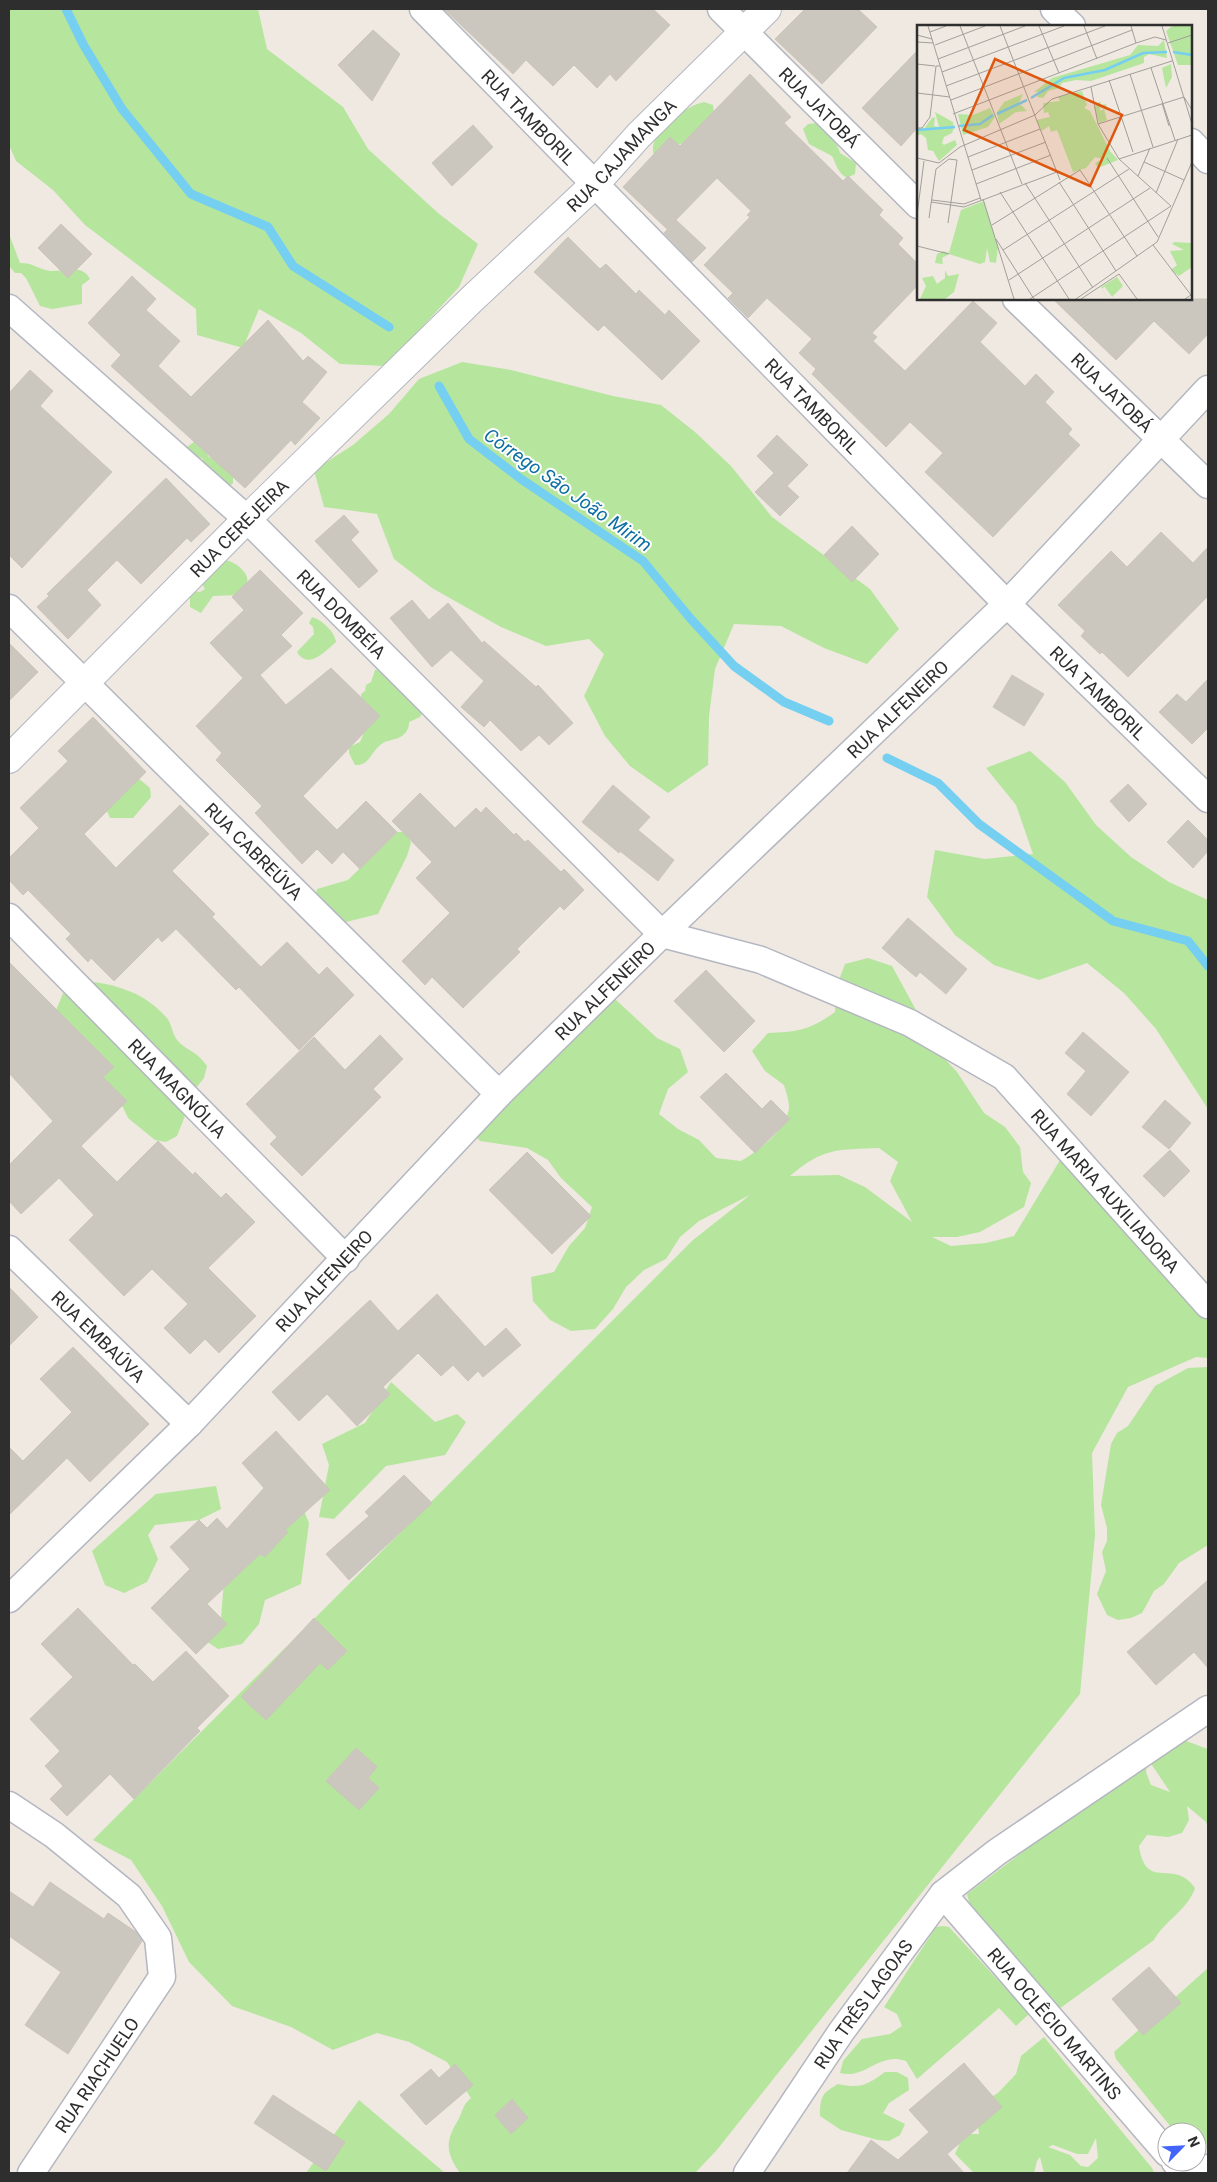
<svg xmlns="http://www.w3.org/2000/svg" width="1217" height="2182" font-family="Roboto,sans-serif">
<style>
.green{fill:#b6e59e;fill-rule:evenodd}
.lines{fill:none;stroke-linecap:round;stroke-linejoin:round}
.stream{stroke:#75cff0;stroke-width:9}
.building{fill:#cbc7bf;stroke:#cbc5ba}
.street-casing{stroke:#b4b7c1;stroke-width:29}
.secondary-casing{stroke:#b4b7c1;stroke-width:30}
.street{stroke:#fff;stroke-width:26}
.secondary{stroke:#fff;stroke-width:28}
.labels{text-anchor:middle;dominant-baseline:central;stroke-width:4;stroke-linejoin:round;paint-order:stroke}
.street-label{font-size:18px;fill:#2e2e2e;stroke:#fff}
.water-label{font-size:19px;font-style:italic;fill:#0d6fa3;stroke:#fff}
.inset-river{fill:none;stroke:#75cff0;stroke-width:2.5}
.inset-road{fill:none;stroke:#a29e99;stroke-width:1}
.view{fill:#df570e;fill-opacity:0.15;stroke:#df570e;stroke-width:2.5}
.inset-edge{fill:none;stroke:#2e2e2e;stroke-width:2.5}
</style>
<rect width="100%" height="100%" fill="#efe9e1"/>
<g class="green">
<path d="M9 9H258L267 49 343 107 368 149 438 213 478 244 459 287 386 366 340 364 301 333 259 309 243 348 197 335 196 309 85 225 53 190 16 161 9 145Z"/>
<path d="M704 102 713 105 714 113 685 142 654 155C646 133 685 106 704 102Z"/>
<path d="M817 123C825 130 838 143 840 153L856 163 855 174 847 178C836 171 837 165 832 156L809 144 803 129 808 124Z"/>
<path d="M9 234 20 263C34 263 40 270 50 271 65 272 81 263 90 279L82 285V304L52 309 40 306 26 278 21 273H15L9 266Z"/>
<path d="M462 362 511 370 613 396 661 405 695 432 731 466 772 517 870 589 899 629 867 664 824 648 781 626 734 624 715 669 709 716 708 765 668 793 630 766 605 736 584 696 604 654 589 639 546 646 501 627 432 588 394 559 377 514 324 507 314 470 353 445 389 414 419 379Z"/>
<path d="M198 439 209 457 216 459 233 477V483L229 487 202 462 203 459 186 451 187 447Z"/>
<path d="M225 560C234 561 253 574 246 586 245 589 240 592 238 595L213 596 201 613 190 607V595L194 591 200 592 205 589 202 584Z"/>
<path d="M312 617C322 620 335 632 336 642 326 650 309 671 297 652L314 634 313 627 309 623Z"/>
<path d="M387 668 427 705 420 717 409 722C409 728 407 732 402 736 395 741 385 739 378 747 370 755 368 766 355 765L349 753V747L360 742 365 730 361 694 365 691 366 685 371 682 375 670Z"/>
<path d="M1030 751 1065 782 1096 825 1131 857 1169 882 1208 900V1109L1156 1029 1124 993 1087 963 1039 980 994 965 955 935 927 897 935 850 985 859 1033 854 1016 805 986 768Z"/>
<path d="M138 778 150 788 151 797 133 818H110L106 809Z"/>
<path d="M397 832H407L411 843 407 856 378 914 330 926 314 901 317 889 348 880Z"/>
<path d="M868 958 892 966 940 1054 957 1072 984 1113 1005 1127 1020 1147 1023 1172 1031 1183 1024 1207 980 1232 957 1237H932L951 1246 986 1243 1014 1236 1071 1142 1208 1318V1358L1196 1357 1128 1387 1092 1453 1095 1535 1080 1694 716 2151 695 2173H460C446 2153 445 2142 457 2122 463 2112 462 2105 471 2098L447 2062 409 2042 377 2033 333 2050 291 2027 232 2006 189 1962 162 1906 131 1860 93 1840 693 1240 750 1195 699 1221 680 1237 666 1259 644 1270 626 1287 613 1309 595 1329 571 1331 550 1320 533 1301 531 1277 554 1272 569 1246 585 1228 592 1207 561 1178 548 1160 527 1148 480 1141 464 1125 601 986 657 1038 680 1049 688 1072 668 1089 659 1114 678 1129 699 1140 716 1158 741 1161C760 1149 784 1133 789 1109 790 1103 786 1092 784 1085L765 1071 752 1051 768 1033C798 1032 810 1030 835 1012L836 988 845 964ZM879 1148 898 1162 890 1181 912 1222 865 1187 839 1175 790 1176C824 1147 837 1150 879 1148Z"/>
<path d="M86 981C116 984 145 993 166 1017 172 1023 172 1035 178 1041 188 1052 196 1050 207 1066L204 1078 196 1088 177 1136 166 1142 155 1140 128 1118 118 1097 54 1015 64 991Z"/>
<path d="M1208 1367V1545L1179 1563 1164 1584 1154 1591 1142 1613 1131 1618 1118 1620 1107 1615 1097 1594 1106 1571 1102 1552 1107 1541V1528L1101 1505 1111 1444 1117 1433 1128 1426 1155 1386 1188 1368Z"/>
<path d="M391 1382 435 1422 457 1414 466 1422 445 1455 386 1466 334 1519 319 1517 329 1465 322 1444 365 1423Z"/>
<path d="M216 1486 221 1509 199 1520 155 1525 148 1535 158 1559 147 1582 124 1593 105 1585 92 1551 156 1494Z"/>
<path d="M299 1499 309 1523 301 1584 265 1600 259 1624 242 1644 218 1649 206 1641 221 1618 224 1580Z"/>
<path d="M1164 1733 1208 1749V1828L1206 1822 1187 1806 1189 1820 1182 1833 1168 1837 1147 1835 1139 1846C1146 1893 1174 1857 1195 1888 1187 1911 1165 1920 1154 1940L1059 2009 970 1906 967 1894 1147 1758ZM1148 1759 1170 1792 1151 1785 1146 1772Z"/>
<path d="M943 1926 949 1927 1029 2014 1016 2026 999 2008 917 2079 906 2061C879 2051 865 2080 840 2073L843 2061 862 2039 890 2034 902 2026 897 2014 884 2007 936 1927Z"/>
<path d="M1208 1968V2142L1200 2149H1197V2132H1175L1116 2059 1114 2052Z"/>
<path d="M1044 2037 1152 2168 1154 2173H1044L1040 2157 1037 2161 1034 2173H974L955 2154 960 2143 968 2134H979L978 2127 991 2097 998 2093 1016 2074 1021 2056ZM1096 2138 1098 2158 1088 2167 1081 2166 1070 2155 1048 2147 1053 2145 1077 2154H1088Z"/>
<path d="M885 2072H897L908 2078 909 2090 889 2103 883 2113 905 2124 900 2135 889 2141 878 2140 841 2130 820 2116C820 2097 822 2093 838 2084 861 2089 867 2085 885 2072Z"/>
<path d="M359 2100 445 2173H306Z"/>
</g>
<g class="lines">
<g class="stream">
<path d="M66 9 83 44 122 109 191 194 268 227 293 266 389 327"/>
<path d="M439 386 469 439 521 479 643 561 690 618 734 666 784 702 829 721"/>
<path d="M887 758 938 783 979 824 1113 921 1188 941 1208 966"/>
</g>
</g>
<g class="building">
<path d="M444 9H653L670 25 616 81 610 74 597 88 574 65 553 86 526 60 513 74Z"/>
<path d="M805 9H858L877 27 822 84 775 39Z"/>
<path d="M373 30 400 54 372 101 338 65Z"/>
<path d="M918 50V127L901 146 862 108Z"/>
<path d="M750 74 791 117 784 123 843 181 848 176 883 210 879 215 903 238 898 244 918 264V285L872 333 877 337 873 341 905 371 973 301 997 323 980 342 1025 386 1036 374 1054 392 1045 402 1072 429 1068 434 1080 445 993 537 925 472 943 453 910 422 886 447 812 374 816 369 799 353 812 339 767 298 748 318 728 298 733 293 704 265 750 217 747 215 751 211 717 178 667 229 623 187 670 137 680 146Z"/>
<path d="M473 125 493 147 452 186 432 163Z"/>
<path d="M676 220 706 248 692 262 664 233Z"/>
<path d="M61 224 92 254 68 278 38 248Z"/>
<path d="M568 237 600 269 606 264 636 294 639 290 665 315 669 310 700 341 662 380 604 325 598 331 534 272Z"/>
<path d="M132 276 156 299 146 310 180 341 158 366 191 397 268 320 303 361 308 356 327 372 302 402 320 418 295 445 291 440 245 488 111 366 121 355 88 323Z"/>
<path d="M1053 299H1208V334L1189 354 1154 321 1116 360Z"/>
<path d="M30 370 53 391 40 406 112 472 22 568 9 555V393Z"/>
<path d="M777 435 808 465 787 486 799 497 780 516 755 492 774 473 757 456Z"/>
<path d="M166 478 210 524 191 542 187 538 141 584 117 560 87 590 101 605 68 639 37 607 49 596 47 594Z"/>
<path d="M344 515 359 532 351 540 378 571 359 588 315 541Z"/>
<path d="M852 526 879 554 852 582 824 555Z"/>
<path d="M1161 532 1193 563 1208 547V596L1128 677 1102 652 1100 654 1081 636 1085 631 1058 605 1111 551 1127 567Z"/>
<path d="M260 570 303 613 281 635 292 646 260 675 286 705 331 668 380 716 303 796 337 830 366 801 397 832 360 869 343 852 332 864 317 849 302 864 255 813 262 806 216 760 222 753 196 726 243 678 210 643 244 610 232 597Z"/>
<path d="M412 600 429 620 448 603 482 643 484 641 536 687 538 685 573 723 549 745 539 735 521 751 490 720 484 727 461 707 484 681 451 650 432 667 390 618Z"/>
<path d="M9 643 38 672 9 701Z"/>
<path d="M1012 675 1044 694 1024 726 993 707Z"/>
<path d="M1208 679V728L1192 744 1159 712 1177 694 1186 702Z"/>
<path d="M93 717 146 772 84 834 116 868 180 805 209 834 172 871 215 914 212 917 261 967 287 942 319 975 327 967 354 995 299 1050 239 987 236 990 176 929 162 942 158 937 114 981 91 958 88 962 66 939 71 934 28 890 23 895 9 880V858L39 828 20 808 68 761 58 751Z"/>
<path d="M1128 784 1147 804 1129 822 1110 801Z"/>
<path d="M613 785 650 817 638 830 674 860 658 881 620 851 619 853 582 822Z"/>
<path d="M420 793 455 828 476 808 481 813 486 807 514 835 516 833 525 842 528 840 561 872 564 869 584 890 564 910 560 906 517 949 520 952 463 1008 432 977 425 985 402 961 450 913 416 878 432 862 392 821Z"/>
<path d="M1188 820 1208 840V851L1193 868 1167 842Z"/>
<path d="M908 918 967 969 946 994 920 972 916 977 882 948Z"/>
<path d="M9 962 114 1067 103 1077 127 1101 81 1146 117 1182 158 1141 193 1175 195 1172 221 1198 226 1193 255 1222 208 1268 256 1316 219 1353 205 1339 190 1354 164 1328 188 1304 152 1269 124 1296 69 1240 94 1215 59 1178 21 1214 9 1201V1165L53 1121 9 1073Z"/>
<path d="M706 970 755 1021 724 1052 674 1001Z"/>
<path d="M1083 1032 1129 1072 1091 1116 1067 1094 1086 1071 1065 1053Z"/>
<path d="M380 1035 403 1059 373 1089 381 1097 302 1176 270 1144 277 1137 246 1104 314 1037 345 1070Z"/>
<path d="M726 1073 762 1109 771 1100 790 1119 755 1153 700 1097Z"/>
<path d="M1165 1100 1191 1123 1169 1149 1142 1127Z"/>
<path d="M1170 1150 1190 1171 1164 1197 1143 1176Z"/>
<path d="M527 1152 591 1216 552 1254 489 1190Z"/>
<path d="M9 1287 38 1317 9 1346Z"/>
<path d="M437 1294 485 1347 506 1328 521 1345 483 1377 478 1371 468 1381 453 1365 441 1376 418 1353 383 1387 390 1394 357 1426 327 1394 299 1421 272 1392 370 1300 398 1331Z"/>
<path d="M73 1347 149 1424 90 1482 67 1458 9 1515V1447L23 1461 72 1412 40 1379Z"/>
<path d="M276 1431 330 1490 285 1530 288 1532 265 1557 260 1554 207 1604 227 1624 196 1654 151 1608 190 1569 170 1547 199 1520 207 1528 217 1518 227 1529 264 1488 242 1463Z"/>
<path d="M404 1475 432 1503 349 1580 326 1554 369 1516 365 1512Z"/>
<path d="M1208 1580V1668L1194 1652 1156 1685 1127 1652Z"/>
<path d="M78 1608 133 1665 135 1664 153 1682 186 1651 229 1696 197 1728 200 1731 134 1799 110 1774 67 1816 50 1799 63 1786 45 1766 60 1751 30 1719 73 1677 41 1644Z"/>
<path d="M314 1618 347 1651 328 1670 320 1663 266 1720 241 1697Z"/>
<path d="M356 1748 377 1767 368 1778 379 1788 359 1810 326 1781Z"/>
<path d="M50 1882 104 1919 108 1913 136 1932 142 1941 68 2054 25 2025 61 1972 9 1936V1891L33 1907Z"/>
<path d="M1149 1967 1181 2003 1143 2035 1112 1999Z"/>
<path d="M964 2063 1002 2107 947 2154 964 2173H847L871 2140 898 2160 929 2132 909 2110Z"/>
<path d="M455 2064 473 2085 426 2125 400 2095 431 2069 439 2078Z"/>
<path d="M273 2095 345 2142 326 2171 254 2123Z"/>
<path d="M512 2099 528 2118 511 2134 495 2115Z"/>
</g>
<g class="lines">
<defs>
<g id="street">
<path id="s1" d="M423 9 1007 604 1208 799"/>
<path id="s2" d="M721 9 918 205"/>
<path d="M1054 9 1072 26"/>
<path d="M1191 142 1208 160"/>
<path id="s3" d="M1016 299 1208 485"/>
<path id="s4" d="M9 308 247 519 662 934"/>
<path id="s5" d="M9 608 499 1094"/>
<path id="s6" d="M9 917 346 1259"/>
<path id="s7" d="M662 934 761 960 910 1023 1004 1077 1208 1305"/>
<path id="s8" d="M9 1249 189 1424"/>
<path id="s9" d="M9 1599 189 1424 499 1094 662 934 1007 604 1208 389"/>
<path d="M9 1805 54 1835 129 1896 158 1938 162 1977 31 2173"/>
<path id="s10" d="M943 1894 1167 2153"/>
<path d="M1175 2162 1184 2173"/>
<path id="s11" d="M747 2173 841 2032 943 1894 997 1852 1208 1709"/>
<path d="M1203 2173 1208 2168"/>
</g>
<g id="secondary">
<path id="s12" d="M9 759 247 519 472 299 595 184 639 135 767 9"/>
</g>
</defs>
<use href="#street" class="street-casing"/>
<use href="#secondary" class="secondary-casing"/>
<use href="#street" class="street"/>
<use href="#secondary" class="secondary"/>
</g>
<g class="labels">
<g class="street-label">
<text stroke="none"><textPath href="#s2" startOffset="139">RUA JATOBÁ</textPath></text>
<text stroke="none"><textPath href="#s1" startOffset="151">RUA TAMBORIL</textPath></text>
<text stroke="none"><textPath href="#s12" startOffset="860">RUA CAJAMANGA</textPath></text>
<text stroke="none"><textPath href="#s3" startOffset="134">RUA JATOBÁ</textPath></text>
<text stroke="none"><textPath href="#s1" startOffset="556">RUA TAMBORIL</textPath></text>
<text stroke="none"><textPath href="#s12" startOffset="326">RUA CEREJEIRA</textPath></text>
<text stroke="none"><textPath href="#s4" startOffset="452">RUA DOMBÉIA</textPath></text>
<text stroke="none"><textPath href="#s1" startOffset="961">RUA TAMBORIL</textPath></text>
<text stroke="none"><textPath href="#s9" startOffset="1258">RUA ALFENEIRO</textPath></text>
<text stroke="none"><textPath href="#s5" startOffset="345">RUA CABREÚVA</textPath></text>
<text stroke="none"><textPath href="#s9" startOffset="852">RUA ALFENEIRO</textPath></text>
<text stroke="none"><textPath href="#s6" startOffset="240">RUA MAGNÓLIA</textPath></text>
<text stroke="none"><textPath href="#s7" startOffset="525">RUA MARIA AUXILIADORA</textPath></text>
<text stroke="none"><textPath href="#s9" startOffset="448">RUA ALFENEIRO</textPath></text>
<text stroke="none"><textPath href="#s8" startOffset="125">RUA EMBAÚVA</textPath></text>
<text stroke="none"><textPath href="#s11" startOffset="205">RUA TRÊS LAGOAS</textPath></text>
<text stroke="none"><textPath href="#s10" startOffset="171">RUA OCLÊCIO MARTINS</textPath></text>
<text transform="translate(97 2075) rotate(-56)">RUA RIACHUELO</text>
</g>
<g class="water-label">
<text transform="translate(568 490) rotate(35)">Córrego São João Mirim</text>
</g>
</g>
<g transform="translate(917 25)">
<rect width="275" height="275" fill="#efe9e1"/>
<path d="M255 1H275V40H261L249 6ZM247 15 250 33 232 29 227 32V38L174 56 159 55 145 58 142 63 131 66 126 73 120 72 123 67H117L135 53 213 30 221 20 241 21ZM254 39 255 52 249 63 245 43ZM165 66 170 80 167 83 173 86 193 126 201 135 181 143 178 138 185 134 178 132 169 143 156 147 140 105 134 107 132 101 125 106 119 95 133 92 131 87 127 88 126 78 143 76 141 72ZM106 69 102 78 110 86 99 87 82 99 80 87 87 77ZM183 76 184 80 189 79 190 85 183 82V86L187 84 190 95 182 98 177 82ZM73 83 78 92 71 102 46 110 41 89 56 90ZM18 87 36 97 37 103 35 108 27 112 25 118 27 120 38 115 40 120 22 136 16 126 11 125 9 113 4 109 0 111V102L6 105 15 93 18 92 17 101 22 102ZM67 176 81 222 79 238 73 237 70 223 68 237 63 239 32 229 25 233 26 239 18 238 20 229 26 226 32 228 44 185ZM257 217 275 218V242L262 251 254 245 260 240 253 226 267 225 255 219ZM28 245 31 251 42 249 37 267 28 274H3L9 261 5 253 16 251 20 259 28 253ZM200 252 206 261 195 272 188 262 185 263 191 274 184 262Z" fill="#b6e59e"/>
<path class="inset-river" d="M256 27 275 30M114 73 147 53 188 45 226 28 250 27M80 89 110 75M42 101 63 99 76 90M0 105 38 102"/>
<path class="inset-road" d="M11 1 64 175M43 1 105 159M83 1 143 155M122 1 142 48M167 1 180 34M214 1 219 18M245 1 275 99M13 7 29 1M0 10 15 14M0 17 16 18M251 18 275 10M18 20 68 1M21 34 108 1M0 39 18 41M234 43 258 115M25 47 147 1M213 49 236 122M192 55 216 127M29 61 188 1M174 62 181 99 202 134 254 181M0 68 33 72M34 75 215 5M245 78 252 101M36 89 219 18 238 12 249 15M181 99 267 72 275 85M0 103H5L13 92 19 41H23M51 132 123 104M0 133 22 138 43 122 118 90 135 74 255 36M190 133 241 212M202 134 275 110M227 137 267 155M55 145 129 117M221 151 233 123M142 157 199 246M108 158 176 263M59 159 134 130M83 167 152 274M239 168 261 114M66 174 97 274M15 175 47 179 63 173M14 177 47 182 140 147M0 190 7 136M12 193 19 144 32 134 40 135 31 198M75 200 163 145 220 231M79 214 117 274M236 220 274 270 268 274M0 221 32 229M86 225 212 144M202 249 220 274M92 255 233 163M113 274 254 181M159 274 240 217 275 137M164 274 202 249"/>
<path class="view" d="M78 34 205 90 173 161 47 105Z"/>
<rect width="275" height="275" class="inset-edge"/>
</g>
<rect width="1217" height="2182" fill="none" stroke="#2e2e2e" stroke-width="20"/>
<g transform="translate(1182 2147) rotate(66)"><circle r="24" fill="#ffffff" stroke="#ababab"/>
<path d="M0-4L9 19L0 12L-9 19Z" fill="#4264fb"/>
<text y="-8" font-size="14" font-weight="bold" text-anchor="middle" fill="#2e2e2e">N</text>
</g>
</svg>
